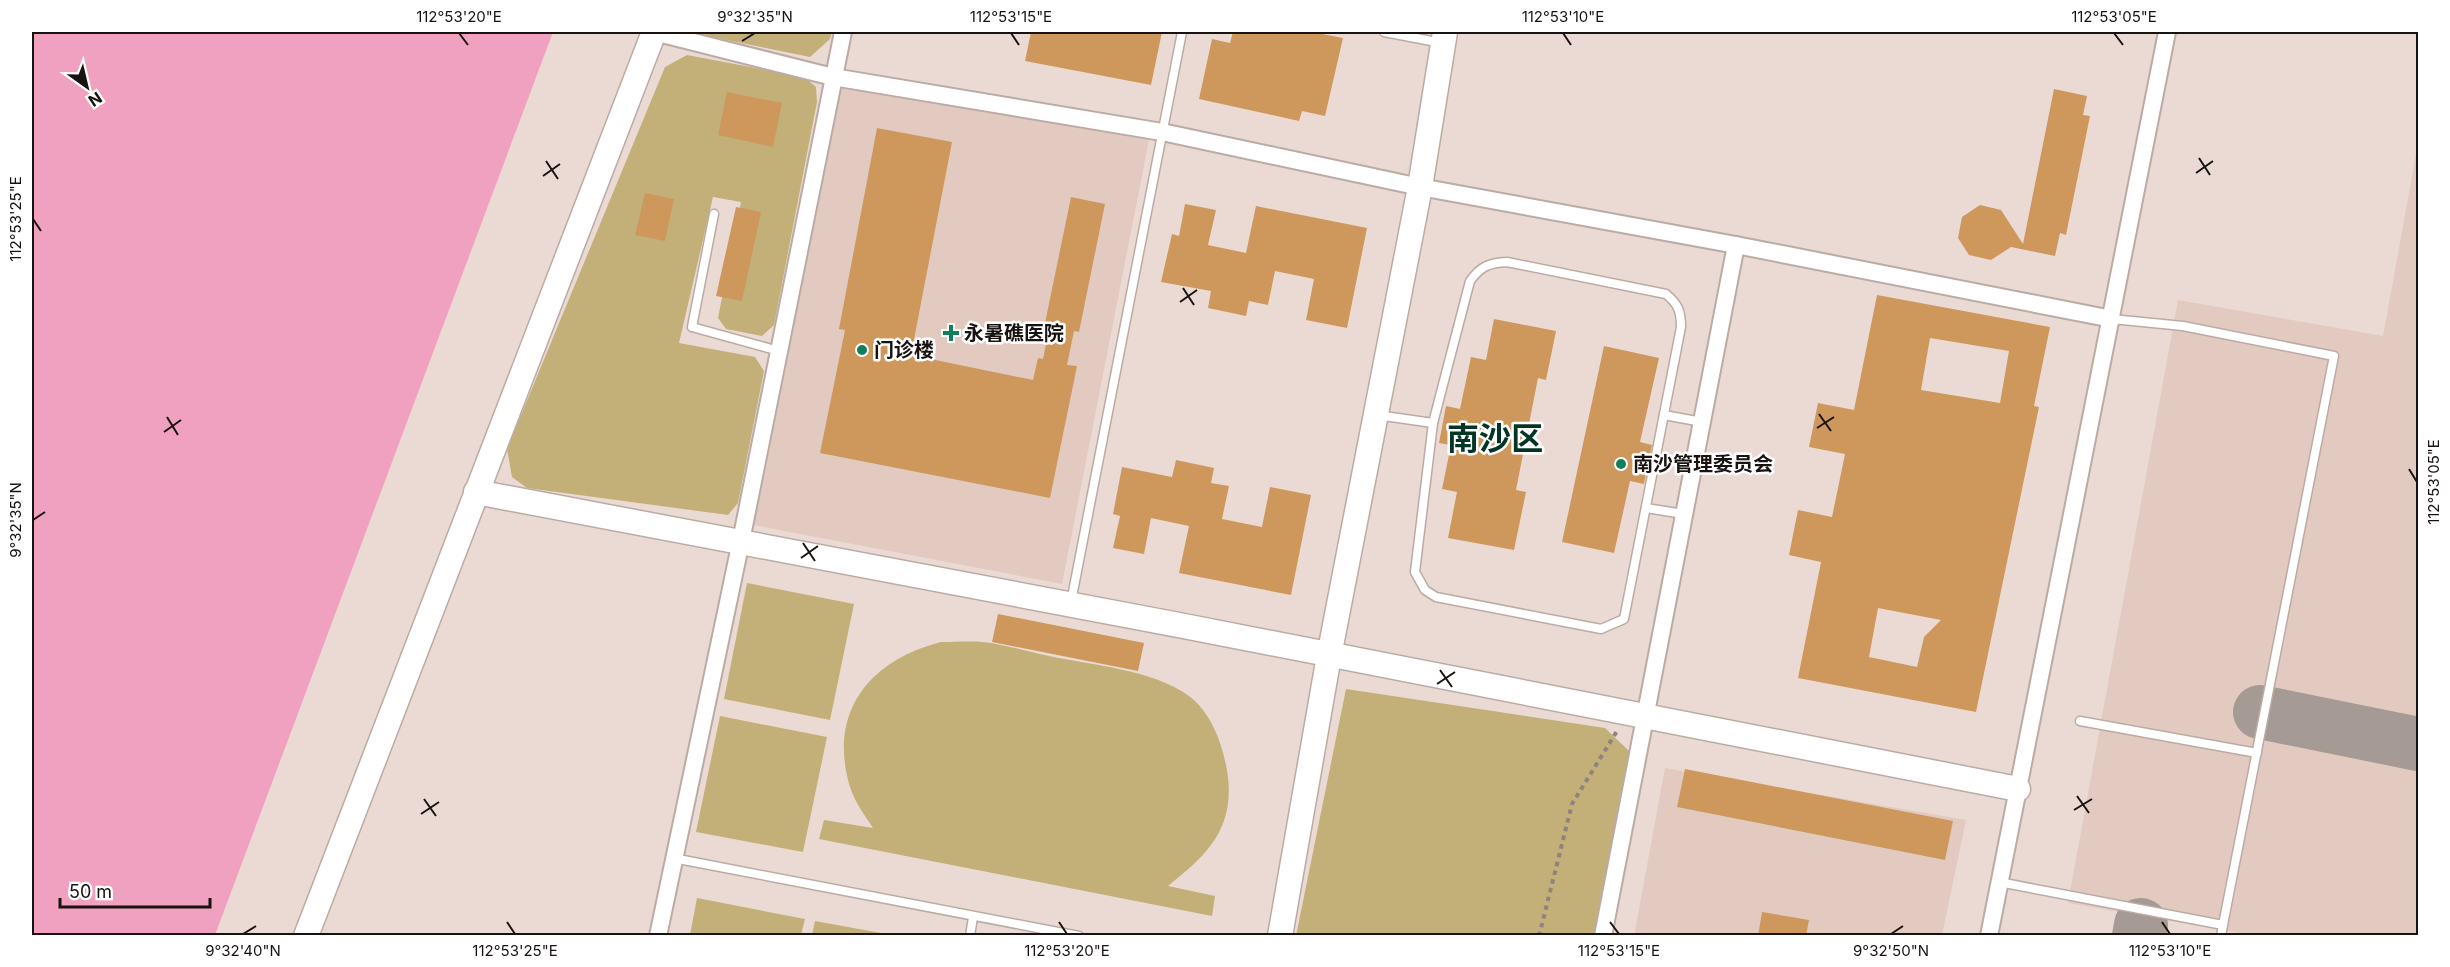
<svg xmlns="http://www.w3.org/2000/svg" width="2450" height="967" font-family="Inter,'Noto Sans SC',sans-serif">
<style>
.built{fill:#e2cac0}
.green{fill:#c2b078}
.water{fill:#f0a1bf}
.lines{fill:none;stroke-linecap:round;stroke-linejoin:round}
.taxiway{stroke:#a69a94;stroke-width:54}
.building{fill:#ce985c;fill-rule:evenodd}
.lane-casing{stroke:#bbaba4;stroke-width:11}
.street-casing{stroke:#bbaba4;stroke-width:20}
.secondary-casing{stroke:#bbaba4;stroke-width:27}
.path{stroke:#8f837e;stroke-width:4;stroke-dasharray:4.5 4.5;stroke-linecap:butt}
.lane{stroke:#fff;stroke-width:8}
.street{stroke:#fff;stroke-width:16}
.secondary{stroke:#fff;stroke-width:24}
.ticks{fill:none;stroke:#181311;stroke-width:2}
.poi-dot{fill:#117f5b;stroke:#fff;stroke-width:2}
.labels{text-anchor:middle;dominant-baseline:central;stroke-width:5;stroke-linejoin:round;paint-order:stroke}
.poi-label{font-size:20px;font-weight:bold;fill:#181311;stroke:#fff;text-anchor:start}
.town-label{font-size:32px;font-weight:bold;fill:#033524;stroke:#fff}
.neatline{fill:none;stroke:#181311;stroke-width:2}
.ticks-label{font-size:15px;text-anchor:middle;fill:#181311}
</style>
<rect width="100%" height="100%" fill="#ebdad3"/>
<g class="built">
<path d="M840 81 1149 140 1062 584 753 525Z"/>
<path d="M2418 143V935H2252L2068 903 2178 300 2383 336Z"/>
<path d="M1665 768 1966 820 1942 935 1634 936Z"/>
</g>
<g class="green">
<path d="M701 32H832L830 39 810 57 707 36Z"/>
<path d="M687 55 804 77 816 87 817 102 774 325 762 336 726 329 718 318 741 202 713 197 679 343 755 357 764 371 738 503 728 515 527 488 512 477 507 449 665 67Z"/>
<path d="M747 583 854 604 830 720 724 699Z"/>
<path d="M941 642C954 642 969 641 982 642 1004 644 1027 652 1049 656 1092 665 1154 670 1189 696 1213 714 1224 748 1228 777 1234 830 1206 856 1168 886L1215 896 1212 916 819 839 824 820 873 828C863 813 852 798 848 780 830 707 874 659 941 642Z"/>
<path d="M1346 689 1605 728 1630 752 1595 935 1296 936Z"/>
<path d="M720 716 827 737 803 852 696 832Z"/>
<path d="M697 898 805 919 801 935H690Z"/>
<path d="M815 921 892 935H812Z"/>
</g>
<path class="water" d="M32 32H553L215 935H32Z"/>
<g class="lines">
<g class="taxiway">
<path d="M2260 712 2418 744"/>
<path d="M2139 936 2141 925"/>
</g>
</g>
<g class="building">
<path d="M1031 32H1162L1151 85 1025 61Z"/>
<path d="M1233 32H1312L1343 38 1325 116 1302 111 1299 121 1199 99 1212 39 1230 43Z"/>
<path d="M2054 89 2087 96 2083 115 2090 116 2066 235 2060 233 2055 256 2011 247 1991 260 1969 255 1958 238 1962 217 1980 205 2001 210 2023 244Z"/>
<path d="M727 92 782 103 773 147 718 135Z"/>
<path d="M877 128 952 142 911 355 1033 380 1038 358 1043 359 1049 329 1044 328 1071 197 1105 204 1079 332 1074 331 1067 365 1077 366 1050 498 820 453 845 330 839 329Z"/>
<path d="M645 193 674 199 665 241 635 235Z"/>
<path d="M1185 204 1216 210 1208 245 1246 253 1256 206 1367 228 1347 328 1306 320 1314 279 1275 271 1268 305 1249 301 1246 316 1208 308 1211 291 1161 282 1172 234 1179 236Z"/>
<path d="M736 207 761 212 742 301 716 296Z"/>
<path d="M1877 295 2050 327 2034 406 2039 407 1976 712 1798 678 1821 562 1789 555 1798 510 1832 517 1845 454 1809 447 1818 403 1854 410ZM1930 338 2009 351 2000 403 1921 390ZM1878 608 1941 620 1924 637 1917 667 1869 657Z"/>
<path d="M1494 319 1556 331 1546 380 1538 378 1516 490 1526 492 1514 550 1448 538 1457 492 1442 489 1451 445 1439 443 1446 406 1460 409 1471 357 1486 360Z"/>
<path d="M1604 346 1659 358 1640 442 1652 445 1644 484 1630 481 1614 553 1562 542Z"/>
<path d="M1176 460 1214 468 1211 483 1229 486 1222 519 1262 527 1270 487 1311 495 1291 595 1179 573 1189 526 1151 518 1144 554 1113 548 1120 516 1113 514 1122 467 1172 477Z"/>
<path d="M998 614 1144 643 1138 671 992 642Z"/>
<path d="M1685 769 1953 821 1945 860 1677 807Z"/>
<path d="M1762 912 1809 920 1806 936H1758Z"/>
</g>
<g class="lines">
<defs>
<g id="lane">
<path d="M1384 32 1442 43"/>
<path d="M714 214 692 327 779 351"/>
<path d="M1507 262 1666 294C1678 304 1681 311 1681 327L1624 619 1601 629 1436 597 1425 590 1415 572 1433 423 1470 281C1481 266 1489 263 1507 262Z"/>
<path d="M1377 415 1433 423"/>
<path d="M1664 415 1702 422"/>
<path d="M1646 508 1684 514"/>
<path d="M1071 602 1182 32"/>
<path d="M2080 721 2257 753"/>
<path d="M673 858 1079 936"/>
<path d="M1999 882 2223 925 2334 356 2183 326 2112 319"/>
<path d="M970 936 973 917"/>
<path d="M2221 936 2223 925"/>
</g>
<g id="street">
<path d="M654 32 833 77 1162 132 1420 187 1736 245 2112 319"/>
<path d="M658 936 741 541 843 32"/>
<path d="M1603 936 1736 245"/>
<path d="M1989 936 2167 32"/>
</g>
<g id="secondary">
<path d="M476 492C991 587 1504 688 2018 789"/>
<path d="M306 936 654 32"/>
<path d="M1280 936 1329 656 1420 187 1445 32"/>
</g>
</defs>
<use href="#lane" class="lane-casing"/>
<use href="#street" class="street-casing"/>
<use href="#secondary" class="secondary-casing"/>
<path class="path" d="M1539 936 1572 804 1617 731"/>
<use href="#lane" class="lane"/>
<use href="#street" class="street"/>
<use href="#secondary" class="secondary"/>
</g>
<path class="ticks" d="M459 33 468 45M1011 33 1019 45M1563 33 1571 45M2114 33 2123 45M742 41 755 33M2199 158 2210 175M546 161 558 179M2196 173 2213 161M543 176 560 164M33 219 41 231M1183 288 1194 305M1180 302 1197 290M1819 414 1831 431M167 417 178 435M1817 428 1834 417M164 432 181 420M2409 469 2417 482M33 520 45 512M803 543 815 561M801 558 818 546M1440 670 1452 687M1437 684 1455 672M2077 796 2089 813M424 799 436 816M2074 810 2092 799M421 814 439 802M507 922 515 934M1059 922 1067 934M1610 922 1619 934M2162 922 2170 934M243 934 256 926M1891 934 1903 926"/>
<g class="poi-dot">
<path d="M948 324h6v6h6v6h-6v6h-6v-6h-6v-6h6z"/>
<circle cx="862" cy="350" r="6"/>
<circle cx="1621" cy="464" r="6"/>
</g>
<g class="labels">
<g class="poi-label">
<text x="964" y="333">永暑礁医院</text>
<text x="874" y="350">门诊楼</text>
<text x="1633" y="464">南沙管理委员会</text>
</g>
<g class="town-label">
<text x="1495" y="438">南沙区</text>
</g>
</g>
<rect width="2450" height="967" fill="none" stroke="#ffffff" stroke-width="66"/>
<g transform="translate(87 87) rotate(146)" stroke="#ffffff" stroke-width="4.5" paint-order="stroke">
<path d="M0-4.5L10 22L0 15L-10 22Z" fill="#181311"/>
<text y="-9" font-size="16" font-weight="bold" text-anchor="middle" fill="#181311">N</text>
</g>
<path d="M60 898v9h150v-9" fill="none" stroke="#181311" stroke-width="3"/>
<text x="69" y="898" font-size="18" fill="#181311" stroke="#ffffff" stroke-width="4.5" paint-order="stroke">50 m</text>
<rect x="33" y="33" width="2384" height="901" class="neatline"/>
<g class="ticks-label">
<text x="459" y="22">112°53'20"E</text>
<text x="755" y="22">9°32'35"N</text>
<text x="1011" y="22">112°53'15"E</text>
<text x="1563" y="22">112°53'10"E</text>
<text x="2114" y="22">112°53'05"E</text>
<text transform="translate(16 219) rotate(-90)" y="5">112°53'25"E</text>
<text transform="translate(2434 482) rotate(-90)" y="5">112°53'05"E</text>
<text transform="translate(16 520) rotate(-90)" y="5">9°32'35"N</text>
<text x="243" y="956">9°32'40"N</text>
<text x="515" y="956">112°53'25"E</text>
<text x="1067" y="956">112°53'20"E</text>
<text x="1619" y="956">112°53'15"E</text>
<text x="1891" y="956">9°32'50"N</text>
<text x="2170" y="956">112°53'10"E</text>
</g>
</svg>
